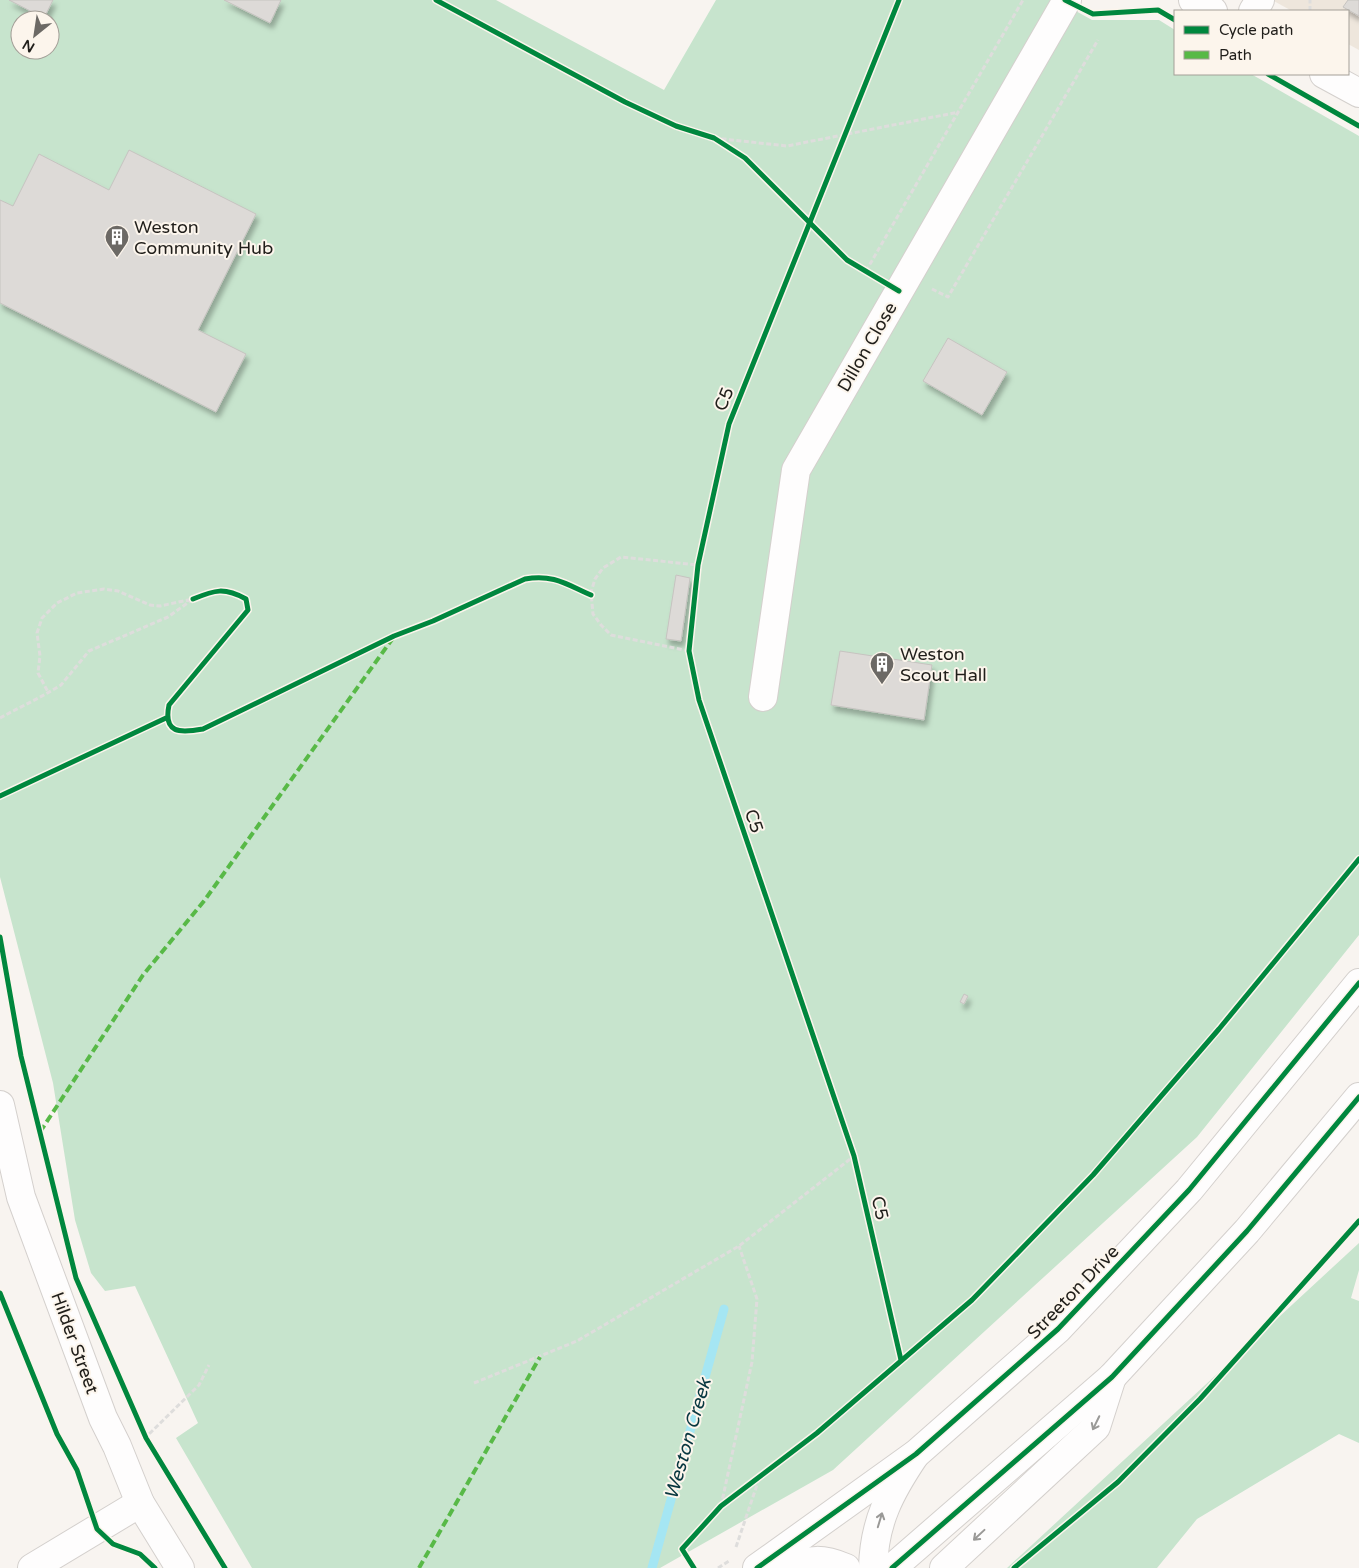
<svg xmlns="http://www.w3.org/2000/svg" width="1359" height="1568" font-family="'Varela Round',sans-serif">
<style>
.built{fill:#eee6dc}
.green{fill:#c7e4cd;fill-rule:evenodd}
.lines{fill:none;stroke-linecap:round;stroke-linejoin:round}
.stream{stroke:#a5e6f3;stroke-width:9}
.building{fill:#dddad7;stroke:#c6c3c0;filter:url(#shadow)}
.minor-casing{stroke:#d4d0cd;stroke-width:30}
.major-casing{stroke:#d4d0cd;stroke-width:30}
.path{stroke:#dedddc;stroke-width:3;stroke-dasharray:5 2.5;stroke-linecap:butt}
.minor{stroke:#fefdfd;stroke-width:28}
.major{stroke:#fefdfd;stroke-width:28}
.quiet{stroke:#58b947;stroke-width:4;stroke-dasharray:8 4;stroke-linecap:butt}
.cycleway-casing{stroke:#fcf5ec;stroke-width:8}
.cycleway{stroke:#00873e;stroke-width:5}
.oneway{stroke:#9a9997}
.labels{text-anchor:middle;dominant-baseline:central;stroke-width:4;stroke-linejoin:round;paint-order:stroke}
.poi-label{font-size:18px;fill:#201e1a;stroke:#fcf5ec;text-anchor:start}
.street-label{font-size:18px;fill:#201e1a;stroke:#fcf5ec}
.water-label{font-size:19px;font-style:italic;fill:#083740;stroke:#fcf5ec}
</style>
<defs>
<filter id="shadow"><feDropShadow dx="3" dy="5.5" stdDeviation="2.5" flood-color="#0004"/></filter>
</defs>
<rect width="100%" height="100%" fill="#f8f4f0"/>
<path class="built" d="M1272 0H1359V50L1348 44V11H1292Z"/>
<g class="green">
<path d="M0 0H496L664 90 716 0H1056L1092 20H1159L1175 30V74H1251L1359 136V935L1197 1137 833 1470 660 1568H252L176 1438 198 1423 135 1286 105 1291 91 1273 75 1220 53 1083 0 877ZM20 20H50V50H20Z"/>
<path d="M1359 1243V1270L1351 1298 1359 1301V1443L1339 1434 1197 1519 1157 1568H1007Z"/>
</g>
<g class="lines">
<path class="stream" d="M652 1568 724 1309"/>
</g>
<g class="building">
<path d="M9 0H53L44 18Z"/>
<path d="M224 0H281L270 23Z"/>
<path d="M1348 0H1359V16L1343 7Z"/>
<path d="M129 150 256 214 198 330 246 354 216 412 0 303V200L13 206 39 154 109 190Z"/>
<path d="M948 338 1007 372 982 415 923 381Z"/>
<path d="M676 575 690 578 681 641 666 639Z"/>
<path d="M840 651 932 665 924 720 831 705Z"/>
<path d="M964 994 968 996 964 1004 960 1002Z"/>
</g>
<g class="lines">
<defs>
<g id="minor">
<path d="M1253 11 1260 0"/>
<path d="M763 697 796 470 1067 0"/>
<path d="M0 1105 21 1197 103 1418 117 1446 140 1503 180 1568"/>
<path d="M32 1568 140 1503"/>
<path d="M787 1568C811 1559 822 1558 846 1568"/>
<path d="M873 1568C874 1522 890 1492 915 1455"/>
</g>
<g id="major">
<path d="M1193 0 1213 11"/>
<path d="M1324 74 1359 93"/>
<path d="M757 1568 916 1454 1058 1329 1189 1190 1359 983"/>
<path d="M892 1568 1112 1377 1247 1231 1359 1097"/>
<path d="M944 1568 1096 1427 1112 1377"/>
</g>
</defs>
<use href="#minor" class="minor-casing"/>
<use href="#major" class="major-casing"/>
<g class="path">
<path d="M1310 11V0"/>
<path d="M714 138 787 146 959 112"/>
<path d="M866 271 1023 0"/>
<path d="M932 289 948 297 1098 40"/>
<path d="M689 651 611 635 601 625 593 614 591 592 595 579 603 568 621 557 698 565"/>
<path d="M0 718C20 707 42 697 61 685L89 651 168 617 193 599 160 606 150 605 118 591 104 589 77 593 57 603 42 618 37 633 40 656 38 673 48 692"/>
<path d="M474 1383 577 1341 739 1246 854 1156"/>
<path d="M144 1439 199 1385 209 1365"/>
<path d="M721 1506 752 1362 757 1299 739 1246"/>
<path d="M736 1547 759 1479"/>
<path d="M718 1568 729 1561"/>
</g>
<use href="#minor" class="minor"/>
<use href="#major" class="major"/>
<g class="quiet">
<path d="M40 1132 143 975 204 901 393 638"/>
<path d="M419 1568 540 1357"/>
</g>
<defs>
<g id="cycleway">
<path d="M436 0 625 102 676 126 714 138 745 158 847 260 899 291"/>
<path d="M899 0 729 424 698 565 689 651 699 700 854 1156 901 1360"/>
<path d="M1065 0 1093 14 1158 10 1175 20"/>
<path d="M1268 74 1359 126"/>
<path d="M193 599C215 590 224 587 246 599L248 610 169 705C163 734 180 733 203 729L394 636 433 621 525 579C553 574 566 584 591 595"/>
<path d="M0 796 166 718"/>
<path d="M0 937 21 1056 76 1278 146 1438 225 1568"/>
<path d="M0 1293 57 1434 77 1470 97 1529 113 1544 140 1554 155 1568"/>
<path d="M694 1568 682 1549 721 1506 817 1433 972 1300 1093 1175 1219 1029 1359 859"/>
<path d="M757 1568 916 1454 1058 1329 1189 1190 1359 983"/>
<path d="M892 1568 1112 1377 1247 1231 1359 1097"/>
<path d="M1014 1568 1118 1482 1200 1399 1359 1221"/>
</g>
</defs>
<use href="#cycleway" class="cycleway-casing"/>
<use href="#cycleway" class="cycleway"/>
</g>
<defs><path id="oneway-shaft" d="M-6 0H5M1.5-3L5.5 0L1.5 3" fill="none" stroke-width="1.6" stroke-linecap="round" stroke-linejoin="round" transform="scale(1.25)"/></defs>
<g class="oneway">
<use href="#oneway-shaft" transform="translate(1096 1423) rotate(116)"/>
<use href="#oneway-shaft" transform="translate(880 1520) rotate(-73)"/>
<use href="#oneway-shaft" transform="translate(979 1535) rotate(137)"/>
</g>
<defs>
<symbol id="building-pin" viewBox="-11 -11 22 30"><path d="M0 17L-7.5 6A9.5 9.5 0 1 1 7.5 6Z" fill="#6c6965" stroke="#fcf5ec"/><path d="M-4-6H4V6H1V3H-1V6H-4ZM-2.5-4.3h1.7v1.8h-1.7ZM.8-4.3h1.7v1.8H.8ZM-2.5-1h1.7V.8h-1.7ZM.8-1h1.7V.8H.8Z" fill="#fff"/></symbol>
</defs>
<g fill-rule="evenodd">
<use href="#building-pin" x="103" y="223" width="28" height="38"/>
<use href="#building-pin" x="868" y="650" width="28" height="38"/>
</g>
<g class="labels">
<g class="poi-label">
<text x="134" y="227">Weston<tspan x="134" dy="21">Community Hub</tspan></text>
<text x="900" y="654">Weston<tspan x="900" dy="21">Scout Hall</tspan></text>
</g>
<g class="street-label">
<text transform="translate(867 347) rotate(-60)">Dillon Close</text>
<text transform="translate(724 399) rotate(-68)">C5</text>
<text transform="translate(754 821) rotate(71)">C5</text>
<text transform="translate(880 1208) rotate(77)">C5</text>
<text transform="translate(1073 1292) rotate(-46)">Streeton Drive</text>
<text transform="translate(75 1343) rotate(70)">Hilder Street</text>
</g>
<g class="water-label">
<text transform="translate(688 1439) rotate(-74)">Weston Creek</text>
</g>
</g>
<rect x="1174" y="10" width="175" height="65" fill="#fcf5ec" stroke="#a49f98"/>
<rect x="1184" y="26" width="25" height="8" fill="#00873e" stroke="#a49f98"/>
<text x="1219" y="35" font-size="15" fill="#201e1a">Cycle path</text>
<rect x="1184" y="51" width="25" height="8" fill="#58b947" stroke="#a49f98"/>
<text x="1219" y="60" font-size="15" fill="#201e1a">Path</text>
<g transform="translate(35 35) rotate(210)"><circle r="24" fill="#fcf5ec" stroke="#a49f98"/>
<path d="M0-4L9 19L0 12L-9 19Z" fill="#6c6965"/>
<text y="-8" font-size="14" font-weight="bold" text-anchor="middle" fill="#201e1a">N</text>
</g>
</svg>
